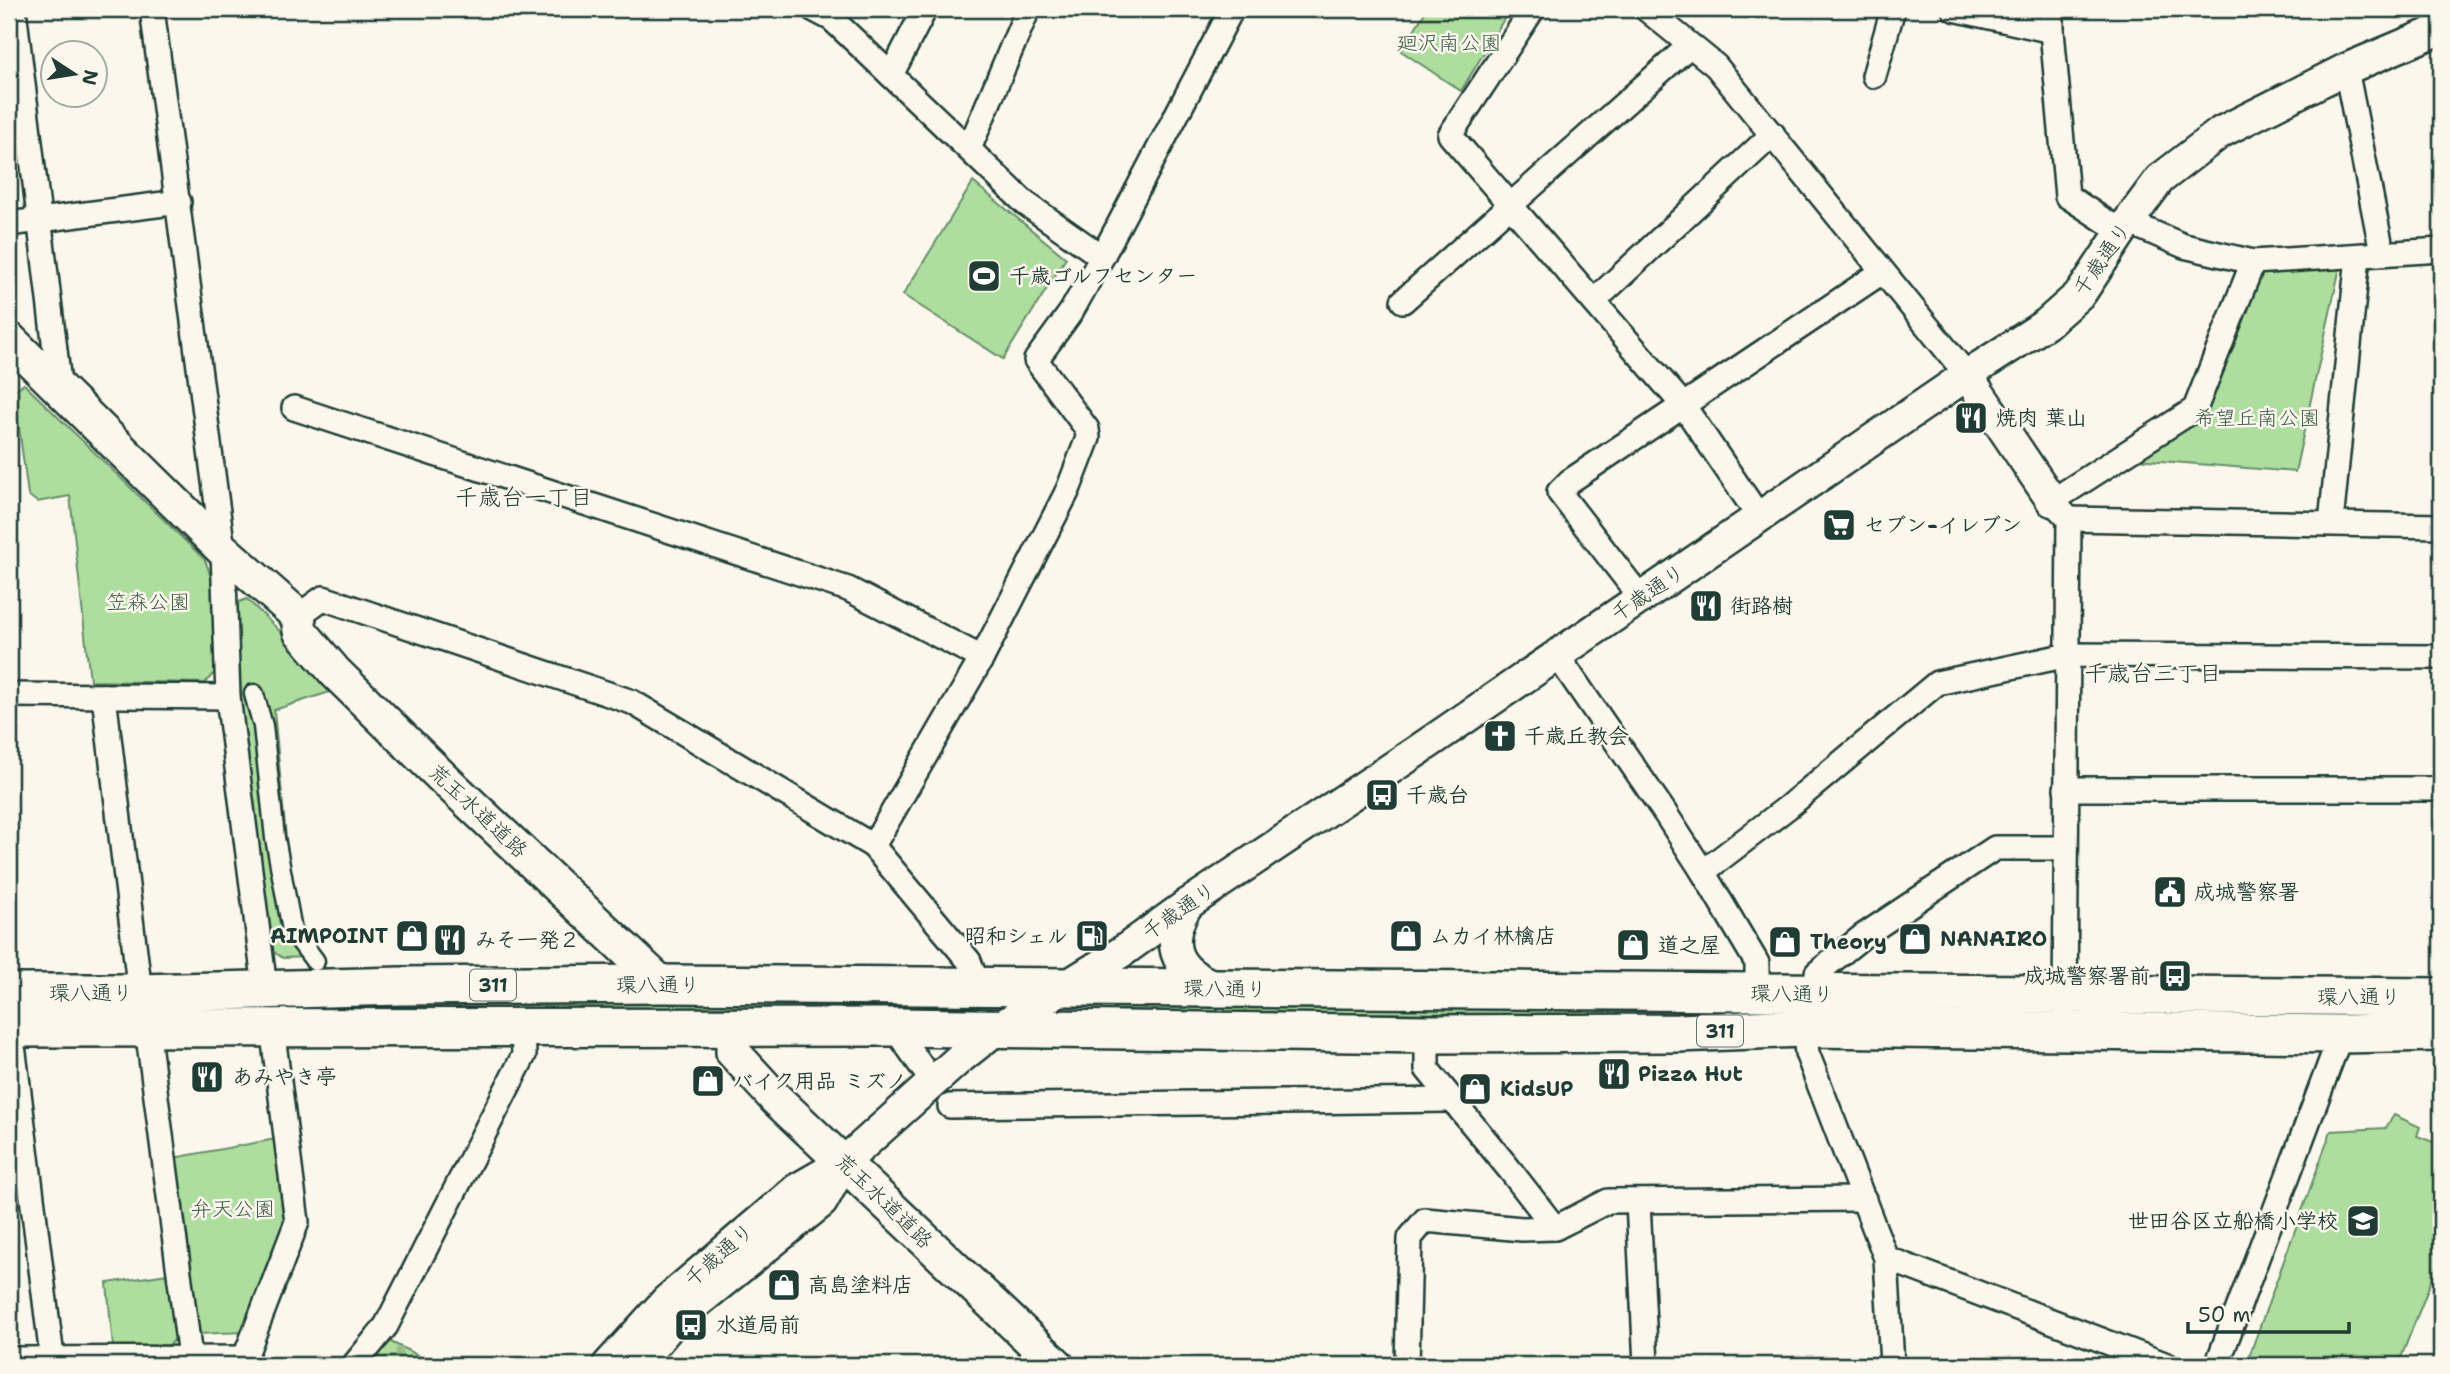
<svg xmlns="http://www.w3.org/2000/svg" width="2450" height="1374" font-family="'Shantell Sans','Klee One',sans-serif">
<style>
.green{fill:#adde9e;stroke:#668e69;stroke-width:2}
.cemetery{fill:url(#cemetery-stones);stroke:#668e69;stroke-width:2}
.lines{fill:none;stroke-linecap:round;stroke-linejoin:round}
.pedestrian-casing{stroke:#1f3d34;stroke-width:23}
.minor-casing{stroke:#1f3d34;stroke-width:28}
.tertiary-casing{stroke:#1f3d34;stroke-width:35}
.secondary-casing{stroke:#1f3d34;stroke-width:38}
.primary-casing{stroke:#1f3d34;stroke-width:42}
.pedestrian{stroke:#fbf7ec;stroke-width:18}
.minor{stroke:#fbf7ec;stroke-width:23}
.tertiary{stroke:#fbf7ec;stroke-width:30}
.secondary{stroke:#fbf7ec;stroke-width:33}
.primary{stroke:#fbf7ec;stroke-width:37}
.labels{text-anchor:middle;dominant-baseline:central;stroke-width:5;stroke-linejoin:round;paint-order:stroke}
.shield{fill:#fbf7ec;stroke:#61756b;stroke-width:2}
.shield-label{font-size:19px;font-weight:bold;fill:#1f3d34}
.park-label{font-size:21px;fill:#3b5d49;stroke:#fbf7ec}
.street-label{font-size:21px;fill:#1f3d34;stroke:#fbf7ec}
.poi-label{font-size:21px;font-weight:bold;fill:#1f3d34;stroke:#fbf7ec;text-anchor:start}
.neighbourhood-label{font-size:23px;fill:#1f3d34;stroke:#fbf7ec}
</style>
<defs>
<pattern id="cemetery-stones" width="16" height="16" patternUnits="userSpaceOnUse" patternTransform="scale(1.75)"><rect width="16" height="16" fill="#adde9e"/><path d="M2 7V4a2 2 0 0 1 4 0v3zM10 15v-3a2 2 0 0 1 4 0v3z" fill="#94bf89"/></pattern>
</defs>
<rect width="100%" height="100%" fill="#fbf7ec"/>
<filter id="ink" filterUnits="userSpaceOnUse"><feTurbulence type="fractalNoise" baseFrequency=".0143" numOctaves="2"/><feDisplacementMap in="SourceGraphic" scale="14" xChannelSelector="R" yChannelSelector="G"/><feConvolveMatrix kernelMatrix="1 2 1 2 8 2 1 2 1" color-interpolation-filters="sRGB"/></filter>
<g filter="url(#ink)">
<g class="green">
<path d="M1427 9H1510L1461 91 1401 51Z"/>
<path d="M973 182 1066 258 1003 359 903 295Z"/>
<path d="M2260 267H2340L2295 472 2136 459 2203 420Z"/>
<path d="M24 384 205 560C220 595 215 635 215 672L205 683 90 681 70 496 37 502 28 495 14 390Z"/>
<path d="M247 599 339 689 274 710 293 913 308 957 283 958 272 951 238 703 234 604Z"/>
<path d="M975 1002 977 1007 974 1011H228L226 1003Z"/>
<path d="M1096 1003 1719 1008 1720 1015 1095 1012 1094 1006Z"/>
<path d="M2394 1115 2420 1127 2417 1136 2441 1145V1256L2398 1365H2246L2331 1131 2386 1128Z"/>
<path d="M276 1139 287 1215 244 1332 197 1334 173 1158Z"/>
<path d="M168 1274 177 1338 169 1345 113 1347 107 1283Z"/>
</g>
<path class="cemetery" d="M385 1339 435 1364 434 1365H363Z"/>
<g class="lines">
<defs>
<path id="pedestrian" d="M254 694 263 726 275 838 292 930 315 961"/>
<g id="minor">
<path d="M14 9 60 391"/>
<path d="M152 9 223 550 228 697 265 988"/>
<path d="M813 9 832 19 1025 203 1102 257"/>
<path d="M1533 9 1450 135 1683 405 1760 518"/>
<path d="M1646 9 1716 66 1967 375"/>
<path d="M1954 9 2052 31"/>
<path d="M2052 9V31L2067 196 2122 232"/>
<path d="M2346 69 2382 252"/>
<path d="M891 75 925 9"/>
<path d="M1874 76 1893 9"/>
<path d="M969 149 1028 9"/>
<path d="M2128 222 2184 246 2253 262 2441 250"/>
<path d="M9 224 179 202"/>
<path d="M1403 301 1689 46"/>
<path d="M1594 301 1773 134"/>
<path d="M294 408 848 589 982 658"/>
<path d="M2069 519 2441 526"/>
<path d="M2331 523 2358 256"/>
<path d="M1641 598 1559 492 1570 481 1882 272"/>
<path d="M298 616 323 598 632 702 873 846 969 961 978 986"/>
<path d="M1557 655 1665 813 1703 872 1757 963V993"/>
<path d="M9 695 228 697"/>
<path d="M104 696 140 993"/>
<path d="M2066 789H2441"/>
<path d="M873 846 982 658 1068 490 1088 438 1087 429 1036 360 1071 312 1102 257 1232 9"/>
<path d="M1703 872 1788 807 1937 683 2068 655 2441 657"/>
<path d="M1816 994 1817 973 1863 936 1995 848H2066"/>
<path d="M2065 1005 2069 519 2052 501 2195 409 2253 262"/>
<path d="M894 1027 933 1083"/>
<path d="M147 1028 190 1357"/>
<path d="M1804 1028 1807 1053 1886 1258 1892 1365"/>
<path d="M9 1030 14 1053 53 1365"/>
<path d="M1427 1034V1069L1510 1170 1555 1228"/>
<path d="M950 1106 1451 1100"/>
<path d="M1638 1202 1646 1365"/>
<path d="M1886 1258 2167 1365"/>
<path d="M9 1359 245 1358"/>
<path d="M242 1365 297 1222 272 1027"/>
<path d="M354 1365 386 1326 524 1055 523 1027"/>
<path d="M1407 1365 1410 1238 1425 1220 1522 1229 1555 1228 1608 1201 1864 1199"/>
<path d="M2217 1365 2341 1034"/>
</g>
<g id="tertiary">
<path d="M1967 375 2052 501"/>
<path d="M1188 904C1161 947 1177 974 1223 989"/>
<path d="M608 1365 666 1301 797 1189 844 1162 959 1059 998 1028 1123 951 1188 904 1417 751 1967 375 2046 324 2081 293 2128 222 2160 179 2221 132 2346 69 2441 29"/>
<path d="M637 1365 673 1322 822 1202 844 1162"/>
</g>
<g id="secondary">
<path d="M9 339 223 550 298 616 300 631 335 672 444 779 662 984"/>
<path d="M733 1027V1052L776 1099 1057 1365"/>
</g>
<g id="primary">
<path d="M9 993H140L401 986 662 984 2441 997"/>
<path d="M9 1028 894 1027 1427 1034 1678 1033 1804 1028 2341 1034 2441 1032"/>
</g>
</defs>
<use href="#pedestrian" class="pedestrian-casing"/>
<use href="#minor" class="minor-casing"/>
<use href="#tertiary" class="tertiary-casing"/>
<use href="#secondary" class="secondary-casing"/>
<use href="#primary" class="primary-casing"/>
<use href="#pedestrian" class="pedestrian"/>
<use href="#minor" class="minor"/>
<use href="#tertiary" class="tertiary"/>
<use href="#secondary" class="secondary"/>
<use href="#primary" class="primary"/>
</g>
</g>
<defs>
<symbol id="stadium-square" viewBox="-11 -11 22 22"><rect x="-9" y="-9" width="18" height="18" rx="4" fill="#1f3d34" stroke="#fbf7ec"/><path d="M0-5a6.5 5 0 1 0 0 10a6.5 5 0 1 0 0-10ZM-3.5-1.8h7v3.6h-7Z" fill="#fff"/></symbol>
<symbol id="restaurant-square" viewBox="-11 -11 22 22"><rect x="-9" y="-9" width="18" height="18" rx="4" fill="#1f3d34" stroke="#fbf7ec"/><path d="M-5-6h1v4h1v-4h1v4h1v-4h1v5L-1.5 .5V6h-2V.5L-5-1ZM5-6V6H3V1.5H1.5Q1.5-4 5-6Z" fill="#fff"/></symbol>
<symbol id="supermarket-square" viewBox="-11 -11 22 22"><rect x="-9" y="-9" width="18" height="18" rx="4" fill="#1f3d34" stroke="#fbf7ec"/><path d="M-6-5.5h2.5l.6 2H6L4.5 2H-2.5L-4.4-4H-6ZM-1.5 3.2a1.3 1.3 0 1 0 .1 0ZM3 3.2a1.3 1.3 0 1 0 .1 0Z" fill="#fff"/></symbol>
<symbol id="church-square" viewBox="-11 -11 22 22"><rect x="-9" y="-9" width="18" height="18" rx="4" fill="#1f3d34" stroke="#fbf7ec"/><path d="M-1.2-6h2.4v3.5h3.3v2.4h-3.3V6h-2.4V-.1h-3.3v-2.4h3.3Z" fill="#fff"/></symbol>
<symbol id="bus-square" viewBox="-11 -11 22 22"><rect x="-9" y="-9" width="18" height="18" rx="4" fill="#1f3d34" stroke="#fbf7ec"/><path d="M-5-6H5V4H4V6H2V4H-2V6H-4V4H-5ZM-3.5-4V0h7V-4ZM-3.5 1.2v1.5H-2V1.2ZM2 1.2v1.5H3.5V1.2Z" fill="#fff"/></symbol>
<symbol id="civic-square" viewBox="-11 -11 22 22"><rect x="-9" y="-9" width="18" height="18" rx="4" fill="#1f3d34" stroke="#fbf7ec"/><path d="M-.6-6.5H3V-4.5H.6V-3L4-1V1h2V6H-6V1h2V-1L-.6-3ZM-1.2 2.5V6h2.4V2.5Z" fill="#fff"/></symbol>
<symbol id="shop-square" viewBox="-11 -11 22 22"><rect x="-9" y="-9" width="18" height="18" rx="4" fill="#1f3d34" stroke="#fbf7ec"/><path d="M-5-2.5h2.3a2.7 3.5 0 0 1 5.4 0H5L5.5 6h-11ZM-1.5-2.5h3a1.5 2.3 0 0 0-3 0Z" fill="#fff"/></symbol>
<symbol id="fuel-square" viewBox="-11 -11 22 22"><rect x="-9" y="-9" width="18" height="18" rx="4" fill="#1f3d34" stroke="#fbf7ec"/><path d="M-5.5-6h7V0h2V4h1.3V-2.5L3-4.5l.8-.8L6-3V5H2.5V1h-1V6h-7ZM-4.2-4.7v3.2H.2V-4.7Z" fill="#fff"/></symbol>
<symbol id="school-square" viewBox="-11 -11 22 22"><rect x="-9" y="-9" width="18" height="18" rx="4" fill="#1f3d34" stroke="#fbf7ec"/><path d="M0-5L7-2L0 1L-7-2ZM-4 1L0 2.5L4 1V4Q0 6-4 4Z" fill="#fff"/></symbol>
</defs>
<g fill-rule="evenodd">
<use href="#stadium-square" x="965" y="257" width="38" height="38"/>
<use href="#restaurant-square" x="1952" y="399" width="38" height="38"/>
<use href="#supermarket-square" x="1820" y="506" width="38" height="38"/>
<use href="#restaurant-square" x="1687" y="587" width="38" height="38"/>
<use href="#church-square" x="1481" y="717" width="38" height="38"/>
<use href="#bus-square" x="1363" y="776" width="38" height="38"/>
<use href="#civic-square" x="2151" y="873" width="38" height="38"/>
<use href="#shop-square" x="393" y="917" width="38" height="38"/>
<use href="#fuel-square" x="1073" y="917" width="38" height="38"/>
<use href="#shop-square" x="1387" y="917" width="38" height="38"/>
<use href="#shop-square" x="1896" y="920" width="38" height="38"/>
<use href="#restaurant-square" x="431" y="921" width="38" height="38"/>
<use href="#shop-square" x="1766" y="923" width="38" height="38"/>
<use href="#shop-square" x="1614" y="926" width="38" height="38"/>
<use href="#bus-square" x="2156" y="957" width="38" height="38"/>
<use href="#restaurant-square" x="1595" y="1055" width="38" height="38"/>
<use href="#restaurant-square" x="188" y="1058" width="38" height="38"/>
<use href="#shop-square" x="689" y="1062" width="38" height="38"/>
<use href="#shop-square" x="1456" y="1070" width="38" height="38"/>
<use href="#school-square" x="2344" y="1202" width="38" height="38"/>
<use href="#shop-square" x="765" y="1266" width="38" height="38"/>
<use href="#bus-square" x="672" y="1306" width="38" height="38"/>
</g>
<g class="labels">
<g class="shield">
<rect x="470" y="969.5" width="46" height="31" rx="5"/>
<rect x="1697" y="1015.5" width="46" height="31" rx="5"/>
</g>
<g class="shield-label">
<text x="493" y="985">311</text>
<text x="1720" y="1031">311</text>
</g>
<g class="park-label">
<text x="1449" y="43">廻沢南公園</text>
<text x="2257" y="418">希望丘南公園</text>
<text x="148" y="602">笠森公園</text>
<text x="233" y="1209">弁天公園</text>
</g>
<g class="street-label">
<text transform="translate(2102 259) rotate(-55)">千歳通り</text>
<text transform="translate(1648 593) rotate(-34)">千歳通り</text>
<text transform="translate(478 811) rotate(43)">荒玉水道道路</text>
<text transform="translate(1179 911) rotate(-35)">千歳通り</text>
<text x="658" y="985">環八通り</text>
<text transform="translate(1225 989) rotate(1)">環八通り</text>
<text x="91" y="993">環八通り</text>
<text transform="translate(1792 994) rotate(1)">環八通り</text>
<text x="2359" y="997">環八通り</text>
<text transform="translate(884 1201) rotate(44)">荒玉水道道路</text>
<text transform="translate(719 1255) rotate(-41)">千歳通り</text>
</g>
<g class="poi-label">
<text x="1009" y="276">千歳ゴルフセンター</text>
<text x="1996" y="418">焼肉 葉山</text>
<text x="1864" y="525">セブン-イレブン</text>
<text x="1730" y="606">街路樹</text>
<text x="1524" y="736">千歳丘教会</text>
<text x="1406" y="795">千歳台</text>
<text x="2194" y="892">成城警察署</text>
<text x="388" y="936" text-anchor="end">AIMPOINT</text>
<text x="1068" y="936" text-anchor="end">昭和シェル</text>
<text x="1430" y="936">ムカイ林檎店</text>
<text x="1940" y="939">NANAIRO</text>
<text x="475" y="940">みそ一発２</text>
<text x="1810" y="942">Theory</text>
<text x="1658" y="945">道之屋</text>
<text x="2150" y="976" text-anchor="end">成城警察署前</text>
<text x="1638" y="1074">Pizza Hut</text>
<text x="232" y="1077">あみやき亭</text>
<text x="732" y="1081">バイク用品 ミズノ</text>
<text x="1500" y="1089">KidsUP</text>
<text x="2338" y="1221" text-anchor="end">世田谷区立船橋小学校</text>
<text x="808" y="1285">高島塗料店</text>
<text x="716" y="1325">水道局前</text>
</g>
<g class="neighbourhood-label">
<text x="524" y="497">千歳台一丁目</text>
<text x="2153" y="673">千歳台三丁目</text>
</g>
</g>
<rect width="2450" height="1374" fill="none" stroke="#fbf7ec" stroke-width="35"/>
<rect x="18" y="18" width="2415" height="1339" fill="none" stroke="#1f3d34" stroke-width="2.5" filter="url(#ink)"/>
<g transform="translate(74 74) rotate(102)"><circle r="33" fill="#fbf7ec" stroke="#a3ada2" stroke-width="2"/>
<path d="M0-5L12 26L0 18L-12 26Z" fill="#1f3d34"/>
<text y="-10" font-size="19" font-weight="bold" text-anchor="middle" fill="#1f3d34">N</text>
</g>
<path d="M2188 1322v10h161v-10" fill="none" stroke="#1f3d34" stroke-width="3.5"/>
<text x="2198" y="1322" font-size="21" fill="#1f3d34" stroke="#fbf7ec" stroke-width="5" paint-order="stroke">50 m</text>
</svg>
